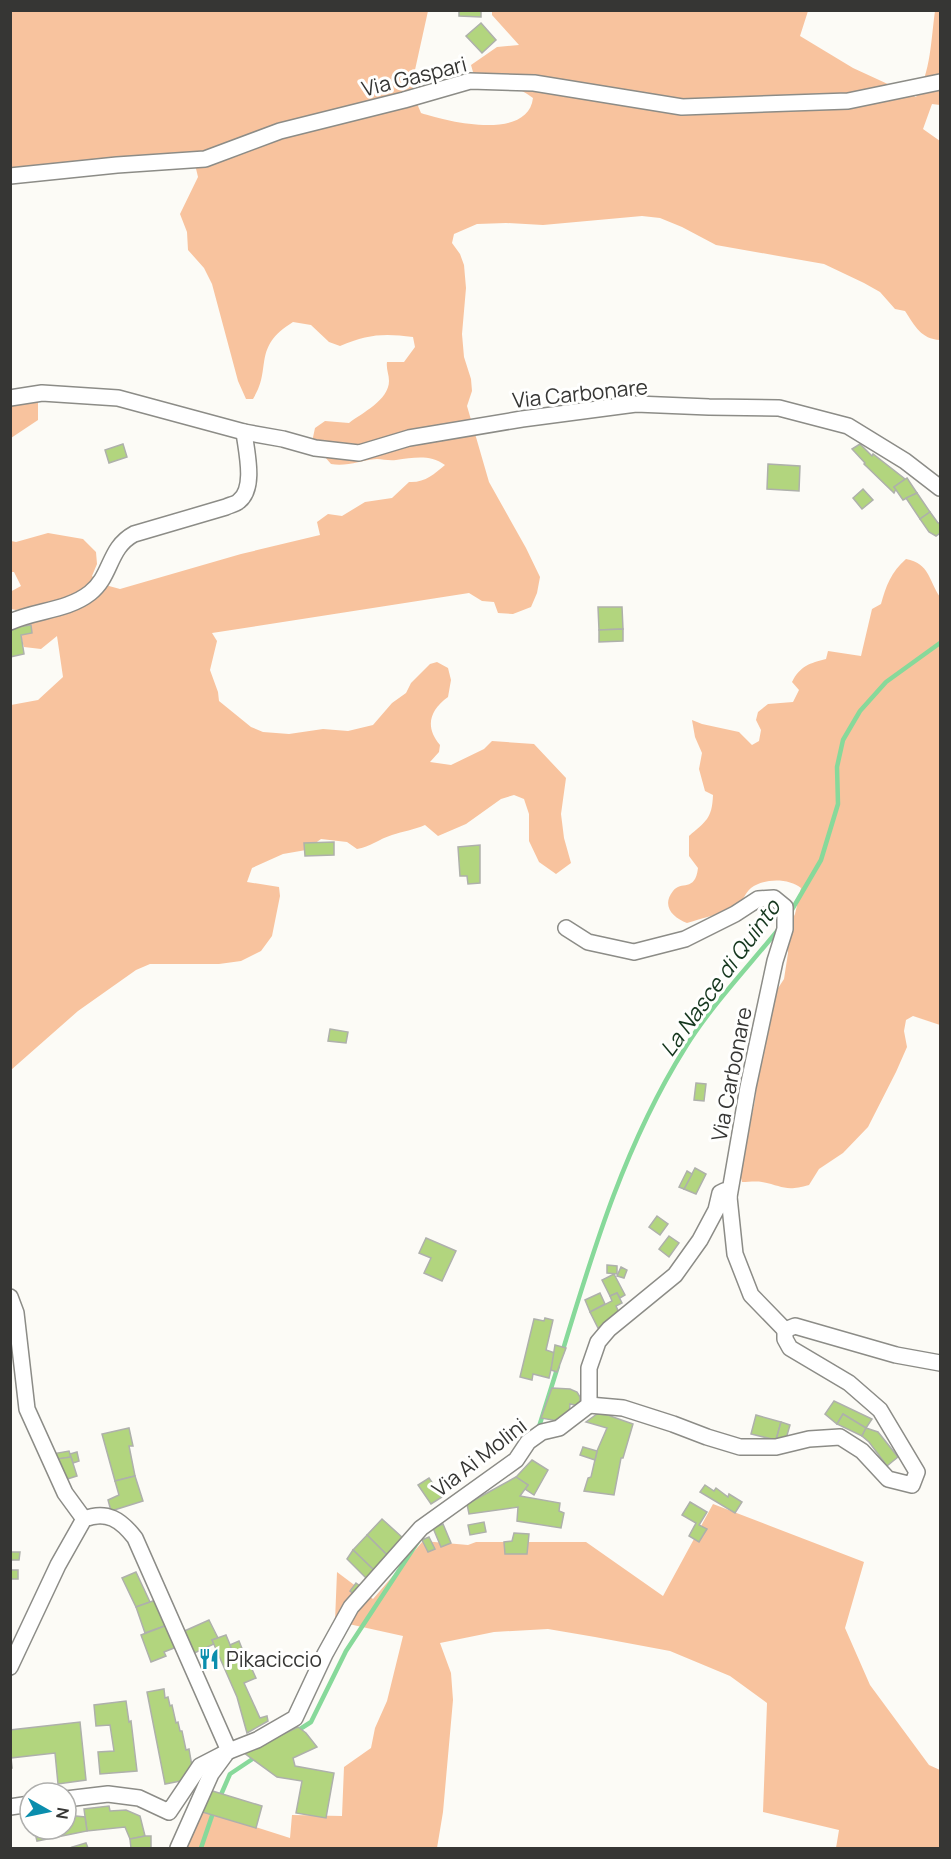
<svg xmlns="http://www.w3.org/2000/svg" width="951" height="1859" font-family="Manrope,sans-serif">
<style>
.green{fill:#f8c39e}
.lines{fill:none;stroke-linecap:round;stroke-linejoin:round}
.stream{stroke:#87d99a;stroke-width:4.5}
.building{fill:#b2d57e;stroke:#aeb0ab;stroke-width:1.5}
.minor-casing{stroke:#8c8c87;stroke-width:18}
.minor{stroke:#fff;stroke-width:15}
.labels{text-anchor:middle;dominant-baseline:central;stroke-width:6;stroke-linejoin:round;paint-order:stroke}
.street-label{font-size:21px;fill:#363634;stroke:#fffffe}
.poi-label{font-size:21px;fill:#363634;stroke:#fffffe;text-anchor:start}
.water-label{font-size:22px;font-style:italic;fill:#15371e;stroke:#fffffe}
</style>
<rect width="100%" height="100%" fill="#fcfbf6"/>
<g class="green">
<path d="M11 11H428L413 79V94L421 113C448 122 528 141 533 98 517 85 495 83 475 79L471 65 497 47 519 45 492 15V11H808L800 36 853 68 916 97C931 72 931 39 935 11H940V105L932 104 923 129 940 141V340C921 339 915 326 905 311L895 309 880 292 864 283 824 264 716 245 682 227 660 218 642 216 543 225 506 223 477 224 454 234 452 243 460 254 464 265 466 288 462 334 464 357 471 379 472 391 467 406 489 482 526 548 540 577 537 593 531 607 513 614 498 613 494 602 482 601 469 593 212 633 217 641 210 670 218 692 219 701 251 727 263 732 289 734 323 729 348 731 373 725 392 703 406 693 411 683 430 664 437 662 448 668 451 680 448 697C429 711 425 727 440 745L439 752 430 762 451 765 484 749 492 741 534 744 566 778 561 814 564 838 571 863 556 874 539 862 529 841V814L524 799 514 795 501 799 466 824 438 836 425 825C414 830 403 831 392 835 379 839 370 847 357 849L347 842 321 839 306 850 283 854 252 868 247 882 279 887 280 896 272 936 261 951 241 961 219 964H150L136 970 78 1011 11 1070V705L38 700 63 677 57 636 41 649 24 647C18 630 24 627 35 614L28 607 16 610 11 609 10 592 21 586 14 572H11V541L16 542 48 533 83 539 96 552 97 564 92 576 98 583 120 589 241 554 320 535 317 522 328 514 342 516 365 502 392 498 409 482C425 483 434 474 445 465 429 454 414 458 396 460 389 461 383 459 377 459 361 460 347 467 331 464L312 442 315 428 325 421 349 423C362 413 389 400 389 381 389 374 386 369 387 362H404L415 347 413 337C384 333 368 334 340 346L329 342 311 325 293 322C251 348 273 368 253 399H246L238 381 212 284 204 268 188 250 187 232 180 214 198 177 193 156 11 175Z"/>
<path d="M11 394 38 399V420L11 438Z"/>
<path d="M906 559C930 564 928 579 940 597V1025L913 1016 906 1020 904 1031 907 1047 896 1072 868 1127 843 1153 819 1169 809 1185C785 1192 783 1186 762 1182 756 1181 748 1182 742 1182 732 1147 763 1111 754 1076L771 999 784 979 788 953 786 932 795 914 801 888C789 878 764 878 751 888 745 893 743 902 736 906 721 914 703 918 687 923 673 918 661 906 673 891 681 880 695 893 698 868L689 856V836C706 821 712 819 713 795L705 791 699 769 702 753 695 737 692 720 702 724 739 732 752 745 759 741 761 730 756 720 758 712 768 704 793 702 799 690 792 682C800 666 810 663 826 659L828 651 861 656 872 609 881 604C886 586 891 572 906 559Z"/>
<path d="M713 1504 864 1562 845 1628 870 1685 929 1765 940 1770V1848H836L839 1830 763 1812 767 1703 730 1676 670 1651 595 1637 548 1629 494 1632 440 1643 451 1673 453 1700 443 1812 437 1848H186L203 1810 290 1838 292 1815 342 1816 344 1767 371 1748 375 1728 387 1701 403 1636 335 1621 337 1572 373 1599 423 1541 468 1545 476 1542H586L663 1596Z"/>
</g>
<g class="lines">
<g class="stream">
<path d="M790 913 821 860 838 804 837 767 843 740 860 711 886 682 940 643"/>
<path d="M562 1353C594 1247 626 1142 685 1048 710 1007 748 967 778 930"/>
<path d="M538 1430 558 1366"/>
<path d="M297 1731 311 1722 346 1651 419 1540"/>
<path d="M220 1797 230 1774 257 1756"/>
<path d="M201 1848 214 1810"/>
</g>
</g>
<g class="building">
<path d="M459 10H481V17L459 16Z"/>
<path d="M481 23 496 40 482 53 466 36Z"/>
<path d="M123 444 127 457 109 463 105 450Z"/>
<path d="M860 444 872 456 873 454 905 479 894 487 896 489 894 493 864 464 865 463 852 449Z"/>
<path d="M768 464 800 466 799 491 767 489Z"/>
<path d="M907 478 917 493 903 500 894 487Z"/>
<path d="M863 489 873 500 862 509 853 498Z"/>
<path d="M917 493 930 512 920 519 906 498Z"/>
<path d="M930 512 938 523H940V533L936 536 929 532 920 519Z"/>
<path d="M598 607H622L623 629 599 630Z"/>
<path d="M31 625 32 633 21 635 24 654 10 657V628Z"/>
<path d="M623 629V641L599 642V630Z"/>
<path d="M334 842V855L305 856 304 843Z"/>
<path d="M480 845V883L468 884 467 876H460L458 847Z"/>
<path d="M330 1029 348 1032 346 1043 328 1041Z"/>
<path d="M696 1083 706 1084 704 1101 694 1100Z"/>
<path d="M695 1168 706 1174 696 1194 684 1189Z"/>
<path d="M687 1171 692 1174 684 1189 679 1187Z"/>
<path d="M657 1216 668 1224 660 1235 649 1227Z"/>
<path d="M669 1236 679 1243 669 1257 659 1249Z"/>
<path d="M426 1238 456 1251 442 1281 424 1273 431 1258 419 1253Z"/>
<path d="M607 1265 617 1266V1274L607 1273Z"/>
<path d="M621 1267 627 1270 624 1278 617 1276Z"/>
<path d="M614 1274 625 1295 620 1298 617 1293 610 1296 602 1280Z"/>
<path d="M600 1293 605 1304 590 1312 585 1300Z"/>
<path d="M617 1293 622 1303 616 1306 621 1317 598 1328 590 1312 612 1301 610 1296Z"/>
<path d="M545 1318 553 1320 546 1350 555 1353 549 1378 533 1374 532 1380 520 1377 534 1319 544 1321Z"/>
<path d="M555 1345 566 1348 557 1372 551 1370Z"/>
<path d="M552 1388 570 1389 577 1392 580 1397V1406L570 1404 569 1417 558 1421 541 1418Z"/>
<path d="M834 1401 872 1419 866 1428 843 1414 837 1424 825 1414Z"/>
<path d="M597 1414 610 1415V1416L633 1424 623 1458H621L614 1495 584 1491 588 1478 591 1477 597 1451 607 1428 586 1422Z"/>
<path d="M843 1414 866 1428 862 1436 837 1424Z"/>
<path d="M756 1415 781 1422 776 1440 751 1434Z"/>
<path d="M781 1422 790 1425 785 1442 776 1440Z"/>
<path d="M129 1428 133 1446H129L135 1476 115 1481 102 1434Z"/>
<path d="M866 1428 878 1432 898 1457 887 1466 869 1442 862 1436Z"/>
<path d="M583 1447 597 1451 595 1460 580 1455Z"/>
<path d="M69 1451 71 1457 53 1460 52 1454Z"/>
<path d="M77 1452 79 1461 73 1463 70 1454Z"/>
<path d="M71 1457 77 1476 64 1480 56 1459Z"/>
<path d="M532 1460 548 1470 534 1495 525 1489 528 1485 516 1477Z"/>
<path d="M135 1476 143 1501 111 1511 108 1500 119 1495 115 1481Z"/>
<path d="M516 1477 528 1485 520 1496 560 1503 559 1511 564 1513 561 1528 517 1521 518 1507 469 1514 467 1504Z"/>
<path d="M429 1478 442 1497 431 1504 418 1485Z"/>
<path d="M705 1485 714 1491 716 1488 728 1497 729 1494 742 1502 735 1513 700 1492Z"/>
<path d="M690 1502 707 1512 699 1525 707 1529 699 1542 689 1536 696 1523 682 1515Z"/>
<path d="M382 1519 403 1538 389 1557 367 1535Z"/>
<path d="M484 1522 486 1532 470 1535 468 1525Z"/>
<path d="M443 1524 451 1543 441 1547 433 1528Z"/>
<path d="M514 1533 529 1534 527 1554H505L504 1542 512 1541Z"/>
<path d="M367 1535 389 1557 377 1573 353 1550Z"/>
<path d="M429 1537 435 1549 428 1552 422 1540Z"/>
<path d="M353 1550 377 1573 369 1581 347 1559Z"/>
<path d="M10 1552H20L19 1560H10Z"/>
<rect x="10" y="1570" width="8" height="9"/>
<path d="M136 1572 150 1602 136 1607 122 1578Z"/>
<path d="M356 1583 364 1589 358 1597 350 1591Z"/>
<path d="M164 1597 170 1624 145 1633 136 1607Z"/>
<path d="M209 1620 218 1638 212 1640 214 1644 190 1655 180 1633Z"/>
<path d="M170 1624 179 1646 164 1652 166 1656 151 1662 141 1635Z"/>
<path d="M226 1635 236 1659 245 1656 250 1665 256 1678 244 1683 260 1718 267 1716 268 1721 247 1733 237 1697 212 1640Z"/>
<path d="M239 1641 245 1656 236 1659 230 1645Z"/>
<path d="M164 1689 165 1698 168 1697 170 1706 172 1705 176 1723 178 1722 180 1731H182L186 1750 189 1749 193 1772 185 1774 186 1780 165 1784 147 1692Z"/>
<path d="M126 1701 129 1722 131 1721 137 1771 100 1774 98 1752 114 1751 110 1725 96 1726 94 1705Z"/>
<path d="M80 1722 86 1780 58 1784 55 1753 11 1758 12 1768H10V1730Z"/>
<path d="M298 1727 306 1733 317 1747 293 1758 295 1766 334 1773 326 1818 296 1813 302 1781 277 1777 244 1753Z"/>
<path d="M206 1789 262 1806 256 1828 199 1811Z"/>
<path d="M109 1806 110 1811 126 1810 140 1816 145 1836 130 1839 125 1827 87 1831 84 1809Z"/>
<path d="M66 1815 85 1817 87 1831 37 1841 34 1829H66Z"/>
<path d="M145 1836H151V1848H131L130 1839Z"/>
<path d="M86 1843 88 1848H73L72 1847Z"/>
</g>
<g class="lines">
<defs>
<g id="minor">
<path d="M10 176 117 165 205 159 280 131 404 100 470 81 534 83 682 107 848 101 940 82"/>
<path d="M10 398 42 393 118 398 244 432 283 439 315 448 359 453 409 438 522 419 636 404 709 407 779 408 848 426 905 461 940 488"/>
<path d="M10 622C36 610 67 611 90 593 112 576 108 548 134 534L226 507C230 505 236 504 239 501 256 488 246 450 244 432"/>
<path d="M566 928 588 942 634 952 685 939 735 914 758 899 774 898 785 907V929L775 961 748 1087 729 1197 735 1254 751 1295 785 1330"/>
<path d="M10 1297 16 1313 27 1409 65 1493 84 1519"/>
<path d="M589 1405 623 1408 673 1424 707 1437 740 1447H776L809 1439 840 1437 862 1451 888 1479 912 1485 917 1472 880 1410 849 1383 790 1348 785 1339V1330L795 1326 896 1355 940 1363"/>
<path d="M10 1667 58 1565 84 1519C107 1510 121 1520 135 1538L229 1751"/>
<path d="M66 1799 108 1794 139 1798 169 1812 200 1766 229 1751 257 1740 295 1718 325 1654 351 1607 421 1528 516 1460 528 1442 542 1432 559 1428 589 1405V1368L598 1342 609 1329 675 1275 700 1240 716 1210 720 1193 724 1191 729 1197"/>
<path d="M10 1807 30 1804"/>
<path d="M178 1848 211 1774 225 1755"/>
</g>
</defs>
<use href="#minor" class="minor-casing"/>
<use href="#minor" class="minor"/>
</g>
<defs>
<symbol id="restaurant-bare" viewBox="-9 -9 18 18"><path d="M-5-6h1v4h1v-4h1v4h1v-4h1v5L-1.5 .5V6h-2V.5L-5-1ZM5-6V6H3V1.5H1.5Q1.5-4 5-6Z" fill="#0a8ead" stroke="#fffffe" stroke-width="2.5" paint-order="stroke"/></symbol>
</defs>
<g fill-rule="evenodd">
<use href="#restaurant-bare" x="194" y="1644" width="30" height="30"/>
</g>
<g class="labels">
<g class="street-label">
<text transform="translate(414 76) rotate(-14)">Via Gaspari</text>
<text transform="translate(580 393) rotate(-6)">Via Carbonare</text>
<text transform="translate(731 1074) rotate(-79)">Via Carbonare</text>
<text transform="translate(479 1457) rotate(-38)">Via Ai Molini</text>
</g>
<g class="poi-label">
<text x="226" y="1659">Pikaciccio</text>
</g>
<g class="water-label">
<text transform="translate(720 978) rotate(-54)">La Nasce di Quinto</text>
</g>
</g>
<rect width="951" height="1859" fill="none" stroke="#363634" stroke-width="24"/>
<g transform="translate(48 1811) rotate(99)"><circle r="28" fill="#fffffe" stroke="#afafad" stroke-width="1.5"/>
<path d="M0-4.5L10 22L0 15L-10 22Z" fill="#0a8ead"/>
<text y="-9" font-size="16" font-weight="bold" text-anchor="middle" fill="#363634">N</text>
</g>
</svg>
